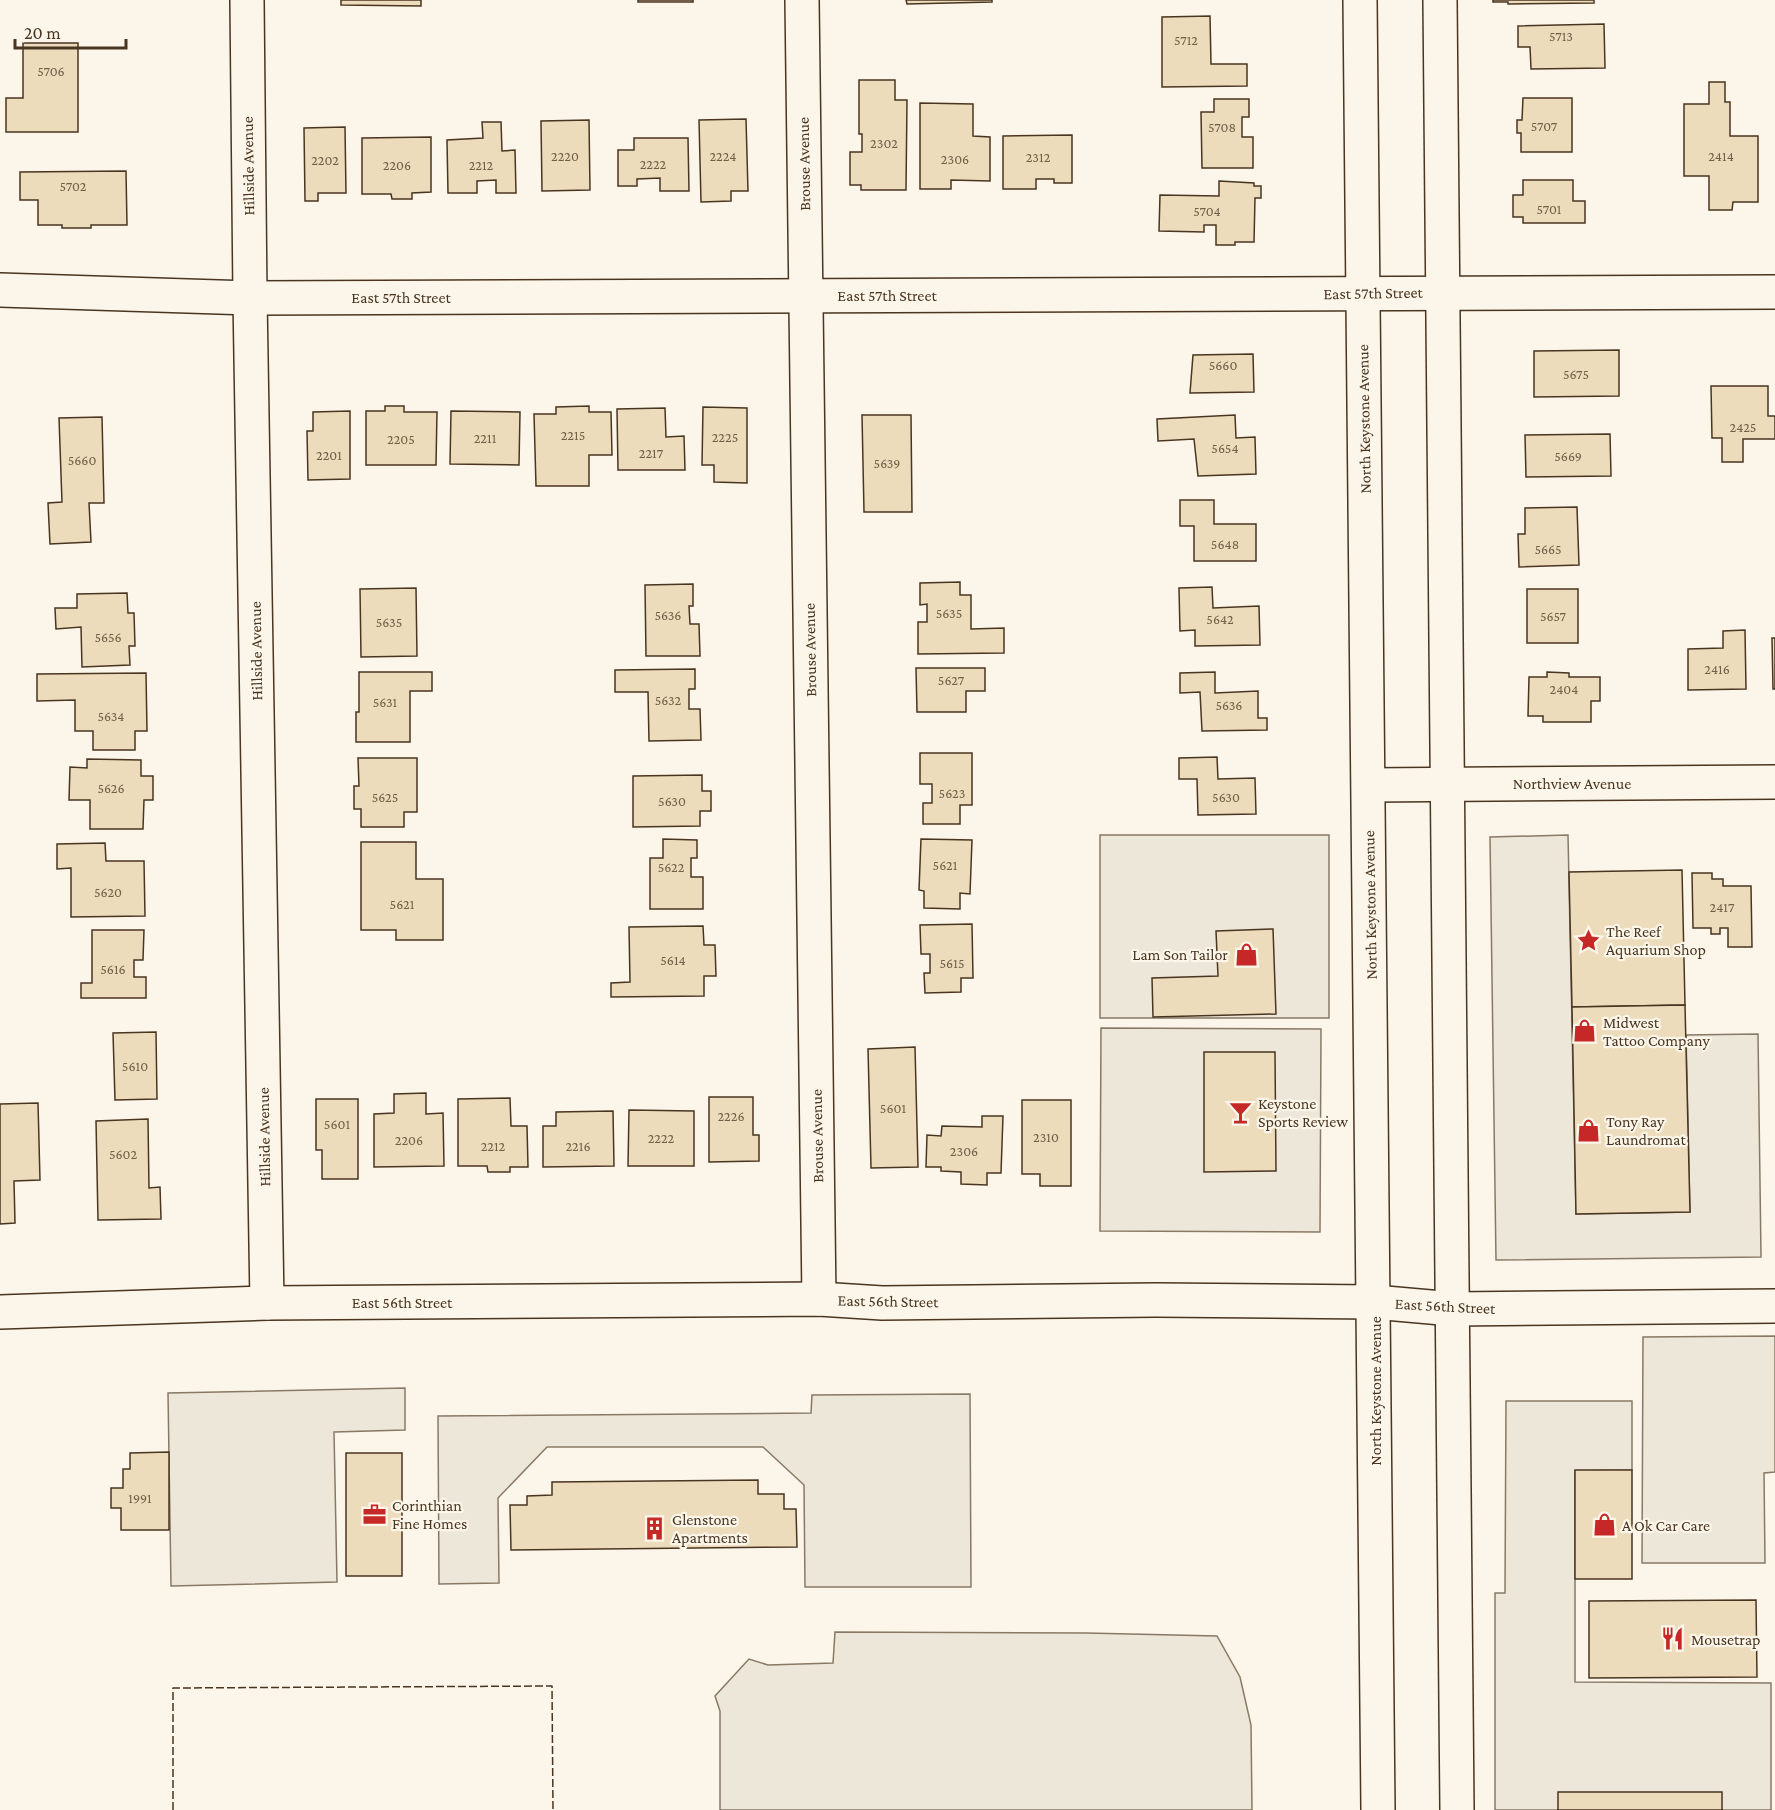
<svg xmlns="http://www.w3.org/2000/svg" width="1775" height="1810" font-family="'Crimson Pro',serif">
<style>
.parking{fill:#ede7d9;stroke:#887966;stroke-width:1.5}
.building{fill:#ecdcbc;stroke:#4a3520;stroke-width:1.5}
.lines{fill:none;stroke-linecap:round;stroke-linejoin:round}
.street-casing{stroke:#4a3520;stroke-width:36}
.secondary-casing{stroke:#4a3520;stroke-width:36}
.primary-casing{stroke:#4a3520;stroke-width:36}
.street{stroke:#fbf6e9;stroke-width:33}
.secondary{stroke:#fbf6e9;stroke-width:33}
.primary{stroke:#fbf6e9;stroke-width:33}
.fence{stroke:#4a3520;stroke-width:1.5;stroke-dasharray:8 3;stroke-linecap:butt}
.labels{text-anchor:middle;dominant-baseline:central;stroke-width:4.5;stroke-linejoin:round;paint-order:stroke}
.number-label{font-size:14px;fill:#725f47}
.street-label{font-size:16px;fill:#4a3520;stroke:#fbf6e9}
.poi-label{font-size:16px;fill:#4a3520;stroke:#fbf6e9;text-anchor:start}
</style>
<rect width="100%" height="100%" fill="#fbf6e9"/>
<g class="parking">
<rect x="1100" y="835" width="229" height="183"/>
<path d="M1568 835 1576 1214 1690 1212 1686 1035 1758 1034 1761 1257 1496 1260 1490 837Z"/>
<path d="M1101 1028 1321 1029 1320 1232 1100 1231Z"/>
<path d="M1775 1336V1472L1764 1473 1765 1563H1642L1643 1337Z"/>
<path d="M405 1388V1430L334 1432 337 1582 171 1586 168 1393Z"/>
<path d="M970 1394 971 1587H805L804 1485 763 1447H547L498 1498 499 1583 439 1584 438 1416 811 1413 812 1395Z"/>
<path d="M1506 1401H1632V1470L1575 1471V1682L1771 1683V1810H1495V1593H1505Z"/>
<path d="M835 1632 1086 1633 1217 1636 1240 1677 1251 1725 1252 1810H720V1711L715 1696 749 1659 768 1665 833 1663Z"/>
</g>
<g class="building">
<path d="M341 0H421V6L341 5Z"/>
<rect x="638" y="0" width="55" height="2"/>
<path d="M906 0H992V2L907 4Z"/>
<path d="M1493 0H1594V3L1508 4V2H1493Z"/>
<path d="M1210 16 1211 64H1247V86L1162 87V17Z"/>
<path d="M1604 24 1605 68 1531 69 1530 47H1518V26Z"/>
<path d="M23 43H78V132H6V98H23Z"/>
<path d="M859 80H895V100H907L906 190H861V185H850V152H862V134H859Z"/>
<path d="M1709 82H1725V102H1730V136H1758V202H1733L1732 210H1709V176H1684V104H1709Z"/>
<path d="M1523 98H1572V152H1521V133H1517V120H1522Z"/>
<path d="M1214 99H1249V117H1242V137H1253V168H1202L1201 112H1214Z"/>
<path d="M920 103 973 104V136L990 137V181L951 180V189H920Z"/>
<path d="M746 119 748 191H731V201L701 202 699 120Z"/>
<path d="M589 120 590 190 542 191 541 121Z"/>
<path d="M482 122H501L502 151 515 150 516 193H496V180L477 181V193H448L447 140 483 138Z"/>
<path d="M345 127 346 193H318V201H305L304 128Z"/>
<path d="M1072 135V183H1054V179H1036V189H1003V136Z"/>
<path d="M431 137V192L412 193V199H392L391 194H362V138Z"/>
<path d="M634 138H688L689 191H660V178L637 179V186H618V150H634Z"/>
<path d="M126 171 127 225H91V228H62V225H38V200H20V172Z"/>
<path d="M1523 180H1573V201H1585V223H1523V217H1513V195H1523Z"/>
<path d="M1219 181 1254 183V186H1261V198H1255L1254 242H1235V245H1216V225H1204V232L1159 231 1160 195 1219 196Z"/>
<path d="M1619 350V396L1534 397V351Z"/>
<path d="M1253 354 1254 392 1190 393 1193 355Z"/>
<path d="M1711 386H1768V416H1775V439H1743V462H1722V438H1712Z"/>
<path d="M385 406H404V412H437L436 465H366V411H385Z"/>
<path d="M589 406V412H611L612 455H589V486H536L534 414H556V407Z"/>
<path d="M703 407 747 408V483L714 482V465H702Z"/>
<path d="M665 408 666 437 684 436 685 470H618L617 409Z"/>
<path d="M350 411V479L308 480 307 431H313V412Z"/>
<path d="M451 411 520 412 519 465 450 464Z"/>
<path d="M862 415H911L912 512H864Z"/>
<path d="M1235 415 1236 438 1255 437 1256 474 1198 476 1194 439 1158 441 1157 419Z"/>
<path d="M102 417 104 503H89L91 542 50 544 48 503 62 502 59 418Z"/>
<path d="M1610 434 1611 476 1526 477 1525 435Z"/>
<path d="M1180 500H1214V524H1256V561H1194V526H1180Z"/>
<path d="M1577 507 1579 565 1519 567 1518 534H1525V508Z"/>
<path d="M960 582V595H971V629L1004 628V653L918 654V622H927V604L920 605V583Z"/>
<path d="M693 584V606H689L690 624H699L700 656H646L645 585Z"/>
<path d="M1212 587 1213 608 1259 606 1260 645 1195 646V630L1180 631 1179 588Z"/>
<path d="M416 588 417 656 361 657 360 589Z"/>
<rect x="1527" y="589" width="51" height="54"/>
<path d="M127 593 128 613H134L135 646H129L130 665 82 667 81 627 56 629 55 608H77V594Z"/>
<path d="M1745 630 1746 689 1688 690V649L1723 648V631Z"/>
<path d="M1772 638H1775V689H1773Z"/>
<path d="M916 668H985V691H966V712H917Z"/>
<path d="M695 669V689H689V709H700L701 740 649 741 648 692H615V670Z"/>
<path d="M359 672H432V691H410V742H356V712H359Z"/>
<path d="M1215 672V693L1258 691V718H1267V730L1202 731 1200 692 1180 693V673Z"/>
<path d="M1547 672 1569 673V677H1600V701H1591V722H1543V716H1528L1529 677H1547Z"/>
<path d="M146 673 147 731H135V750H93V731H75V700L37 701V674Z"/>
<path d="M920 753H972V805H960V824H923V803H932V784H920Z"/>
<path d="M1217 757 1218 779 1255 778 1256 814 1198 815 1197 779H1179V758Z"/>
<path d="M358 758H417V812H404V827H361V809H354V786H359Z"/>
<path d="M87 759 141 760V776H153V800H144L143 829H90V800H69L70 767 87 768Z"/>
<path d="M702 775V791H711V811H700V826L633 827V776Z"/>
<path d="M663 839 697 840V858H691V877H703V909H650V858H663Z"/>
<path d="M921 839 972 840 970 894 960 893V909L924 908V891L919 890Z"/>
<path d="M361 842H416V879H443V940H396V930H361Z"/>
<path d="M105 843 106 861H144L145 916 71 917V868L57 869V844Z"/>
<path d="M1682 870 1685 1005 1572 1007 1569 872Z"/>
<path d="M1692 873H1712V879H1723V886H1751L1752 947H1728V928H1720V934H1711V928H1693Z"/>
<path d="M972 924 973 978H961V992L925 993 924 973H930V954H921L920 925Z"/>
<path d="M703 926 704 945H715L716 976H704V996L611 997V983L630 982 629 927Z"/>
<path d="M1273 929 1276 1014 1153 1017 1152 978 1218 976 1216 931Z"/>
<path d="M92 930H144L143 960H134V977H146V998H81V983H92Z"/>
<path d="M1685 1005 1690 1212 1576 1214 1572 1007Z"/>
<path d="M156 1032 157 1099 115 1100 113 1033Z"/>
<path d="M915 1047 918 1167 871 1168 868 1049Z"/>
<path d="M1204 1052H1275L1276 1171 1204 1172Z"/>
<path d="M426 1093V1114L443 1113 444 1166 374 1167V1114L394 1113V1094Z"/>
<path d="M709 1097H753V1135H759V1161L709 1162Z"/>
<path d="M510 1098 511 1126H527L528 1167H510V1172H488L487 1166H458V1099Z"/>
<path d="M316 1099H358V1179H322V1150H316Z"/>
<path d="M1022 1100H1071V1186H1040V1174H1022Z"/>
<path d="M38 1103 40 1180 14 1181 15 1223 0 1224V1104Z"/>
<path d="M629 1110 694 1111V1166H628Z"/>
<path d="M613 1111 614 1166 543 1167V1126H556V1112Z"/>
<path d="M982 1116H1003L1001 1173H987V1185L961 1184V1172L941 1171V1167H926L927 1135 941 1136 942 1126 982 1127Z"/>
<path d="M148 1119 149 1188 160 1187 161 1219 98 1220 96 1121Z"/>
<path d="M169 1452V1530H121V1508H111V1488H123V1469H130V1453Z"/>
<rect x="346" y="1453" width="56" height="123"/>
<rect x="1575" y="1470" width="57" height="109"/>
<path d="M758 1480V1494H784V1509H796L797 1547 511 1550 510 1505H527V1496L552 1495V1482Z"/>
<path d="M1756 1600 1757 1677 1589 1678V1601Z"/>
<rect x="1558" y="1792" width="164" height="18"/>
</g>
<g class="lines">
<defs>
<g id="street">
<path d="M247 0 250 298 267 1303"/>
<path d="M802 0 819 1299"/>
<path d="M0 290 250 298 1775 292"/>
<path d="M1369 785 1775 782"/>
<path d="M0 1312 267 1303 819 1299 882 1303 1156 1300 1374 1302"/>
</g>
<path id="secondary" d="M1374 1302 1453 1309 1775 1306"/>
<g id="primary">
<path d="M1360 0 1378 1810"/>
<path d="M1440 0 1457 1810"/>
</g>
</defs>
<use href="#street" class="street-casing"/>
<use href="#secondary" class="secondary-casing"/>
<use href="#primary" class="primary-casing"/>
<use href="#street" class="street"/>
<use href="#secondary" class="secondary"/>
<use href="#primary" class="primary"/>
<path class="fence" d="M173 1810V1688L552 1686 553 1810"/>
</g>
<defs>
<symbol id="sight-bare" viewBox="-9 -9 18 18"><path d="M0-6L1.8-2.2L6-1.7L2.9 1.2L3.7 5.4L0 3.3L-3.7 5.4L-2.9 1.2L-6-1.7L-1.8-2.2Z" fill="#c62828" stroke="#fbf6e9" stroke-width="2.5" paint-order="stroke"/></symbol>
<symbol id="shop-bare" viewBox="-9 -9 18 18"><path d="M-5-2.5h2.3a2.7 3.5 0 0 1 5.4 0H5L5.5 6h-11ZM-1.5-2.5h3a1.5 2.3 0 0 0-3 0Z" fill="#c62828" stroke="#fbf6e9" stroke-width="2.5" paint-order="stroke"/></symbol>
<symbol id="bar-bare" viewBox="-9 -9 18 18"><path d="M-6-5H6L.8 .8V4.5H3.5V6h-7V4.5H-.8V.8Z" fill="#c62828" stroke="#fbf6e9" stroke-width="2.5" paint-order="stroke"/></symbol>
<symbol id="office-bare" viewBox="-9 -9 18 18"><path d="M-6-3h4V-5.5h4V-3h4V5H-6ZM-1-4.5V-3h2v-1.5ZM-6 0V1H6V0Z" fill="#c62828" stroke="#fbf6e9" stroke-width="2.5" paint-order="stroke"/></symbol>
<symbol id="building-bare" viewBox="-9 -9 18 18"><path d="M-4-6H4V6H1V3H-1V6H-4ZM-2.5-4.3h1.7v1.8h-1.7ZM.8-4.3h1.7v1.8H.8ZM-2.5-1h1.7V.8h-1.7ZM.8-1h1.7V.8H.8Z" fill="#c62828" stroke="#fbf6e9" stroke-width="2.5" paint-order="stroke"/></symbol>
<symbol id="restaurant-bare" viewBox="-9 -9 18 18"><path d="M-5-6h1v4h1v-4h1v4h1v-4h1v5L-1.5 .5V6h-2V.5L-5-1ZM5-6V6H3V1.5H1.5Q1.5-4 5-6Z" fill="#c62828" stroke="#fbf6e9" stroke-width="2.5" paint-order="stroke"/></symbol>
</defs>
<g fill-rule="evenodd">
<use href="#sight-bare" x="1572" y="924" width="33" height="33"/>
<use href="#shop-bare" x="1230" y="938" width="33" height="33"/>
<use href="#shop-bare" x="1568" y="1014" width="33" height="33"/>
<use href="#bar-bare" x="1224" y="1096" width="33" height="33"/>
<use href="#shop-bare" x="1572" y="1114" width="33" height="33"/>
<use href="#office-bare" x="358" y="1498" width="33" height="33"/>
<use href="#shop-bare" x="1588" y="1508" width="33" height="33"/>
<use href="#building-bare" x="638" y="1512" width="33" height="33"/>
<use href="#restaurant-bare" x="1656" y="1622" width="33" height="33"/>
</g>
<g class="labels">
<g class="number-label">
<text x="1561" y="36">5713</text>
<text x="1186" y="40">5712</text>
<text x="51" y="71">5706</text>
<text x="1544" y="126">5707</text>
<text x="1222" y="127">5708</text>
<text x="884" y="143">2302</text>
<text x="565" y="156">2220</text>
<text x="723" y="156">2224</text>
<text x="1721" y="156">2414</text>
<text x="1038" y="157">2312</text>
<text x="955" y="159">2306</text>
<text x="325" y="160">2202</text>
<text x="653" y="164">2222</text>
<text x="397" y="165">2206</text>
<text x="481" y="165">2212</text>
<text x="73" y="186">5702</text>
<text x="1549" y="209">5701</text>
<text x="1207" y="211">5704</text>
<text x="1223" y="365">5660</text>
<text x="1576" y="374">5675</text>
<text x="1743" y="427">2425</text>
<text x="573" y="435">2215</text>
<text x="725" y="437">2225</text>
<text x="485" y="438">2211</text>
<text x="401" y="439">2205</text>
<text x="1225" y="448">5654</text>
<text x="651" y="453">2217</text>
<text x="329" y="455">2201</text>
<text x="1568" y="456">5669</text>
<text x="82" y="460">5660</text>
<text x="887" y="463">5639</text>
<text x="1225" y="544">5648</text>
<text x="1548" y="549">5665</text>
<text x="949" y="613">5635</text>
<text x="668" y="615">5636</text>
<text x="1553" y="616">5657</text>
<text x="1220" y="619">5642</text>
<text x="389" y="622">5635</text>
<text x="108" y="637">5656</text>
<text x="1717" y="669">2416</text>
<text x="951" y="680">5627</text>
<text x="1564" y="689">2404</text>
<text x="668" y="700">5632</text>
<text x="385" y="702">5631</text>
<text x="1229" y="705">5636</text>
<text x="111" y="716">5634</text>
<text x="111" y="788">5626</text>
<text x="952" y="793">5623</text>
<text x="385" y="797">5625</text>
<text x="1226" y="797">5630</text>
<text x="672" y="801">5630</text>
<text x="945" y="865">5621</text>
<text x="671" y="867">5622</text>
<text x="108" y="892">5620</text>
<text x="402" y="904">5621</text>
<text x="1722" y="907">2417</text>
<text x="673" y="960">5614</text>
<text x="952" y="963">5615</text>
<text x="113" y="969">5616</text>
<text x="135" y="1066">5610</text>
<text x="893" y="1108">5601</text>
<text x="731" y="1116">2226</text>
<text x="337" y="1124">5601</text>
<text x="1046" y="1137">2310</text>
<text x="661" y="1138">2222</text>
<text x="409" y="1140">2206</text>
<text x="493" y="1146">2212</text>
<text x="578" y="1146">2216</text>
<text x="964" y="1151">2306</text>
<text x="123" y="1154">5602</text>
<text x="140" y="1498">1991</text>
</g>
<g class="street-label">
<text transform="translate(804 164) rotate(-91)">Brouse Avenue</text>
<text transform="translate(248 166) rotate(-91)">Hillside Avenue</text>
<text transform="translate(1373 293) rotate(-1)">East 57th Street</text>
<text x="887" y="295">East 57th Street</text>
<text x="401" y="297">East 57th Street</text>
<text transform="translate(1364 419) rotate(-91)">North Keystone Avenue</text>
<text transform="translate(810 650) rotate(-91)">Brouse Avenue</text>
<text transform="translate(256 651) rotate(-91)">Hillside Avenue</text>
<text x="1572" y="783">Northview Avenue</text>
<text transform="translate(1370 905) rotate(-91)">North Keystone Avenue</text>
<text transform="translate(817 1136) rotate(-91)">Brouse Avenue</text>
<text transform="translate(264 1137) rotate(-91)">Hillside Avenue</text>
<text transform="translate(888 1301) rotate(1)">East 56th Street</text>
<text x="402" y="1302">East 56th Street</text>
<text transform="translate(1445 1306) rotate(3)">East 56th Street</text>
<text transform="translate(1375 1391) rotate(-90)">North Keystone Avenue</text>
</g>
<g class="poi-label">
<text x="1606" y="931">The Reef<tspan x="1606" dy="18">Aquarium Shop</tspan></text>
<text x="1228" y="954" text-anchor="end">Lam Son Tailor</text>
<text x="1603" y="1022">Midwest<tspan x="1603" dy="18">Tattoo Company</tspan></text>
<text x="1258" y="1103">Keystone<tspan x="1258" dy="18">Sports Review</tspan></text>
<text x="1606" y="1121">Tony Ray<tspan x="1606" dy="18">Laundromat</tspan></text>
<text x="392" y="1505">Corinthian<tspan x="392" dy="18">Fine Homes</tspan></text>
<text x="672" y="1519">Glenstone<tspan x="672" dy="18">Apartments</tspan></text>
<text x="1622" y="1525">A Ok Car Care</text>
<text x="1691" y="1639">Mousetrap</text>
</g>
</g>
<path d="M15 39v9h111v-9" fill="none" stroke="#4a3520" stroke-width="3"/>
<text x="24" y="39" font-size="18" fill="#4a3520" stroke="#fbf6e9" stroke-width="4.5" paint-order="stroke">20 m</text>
</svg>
